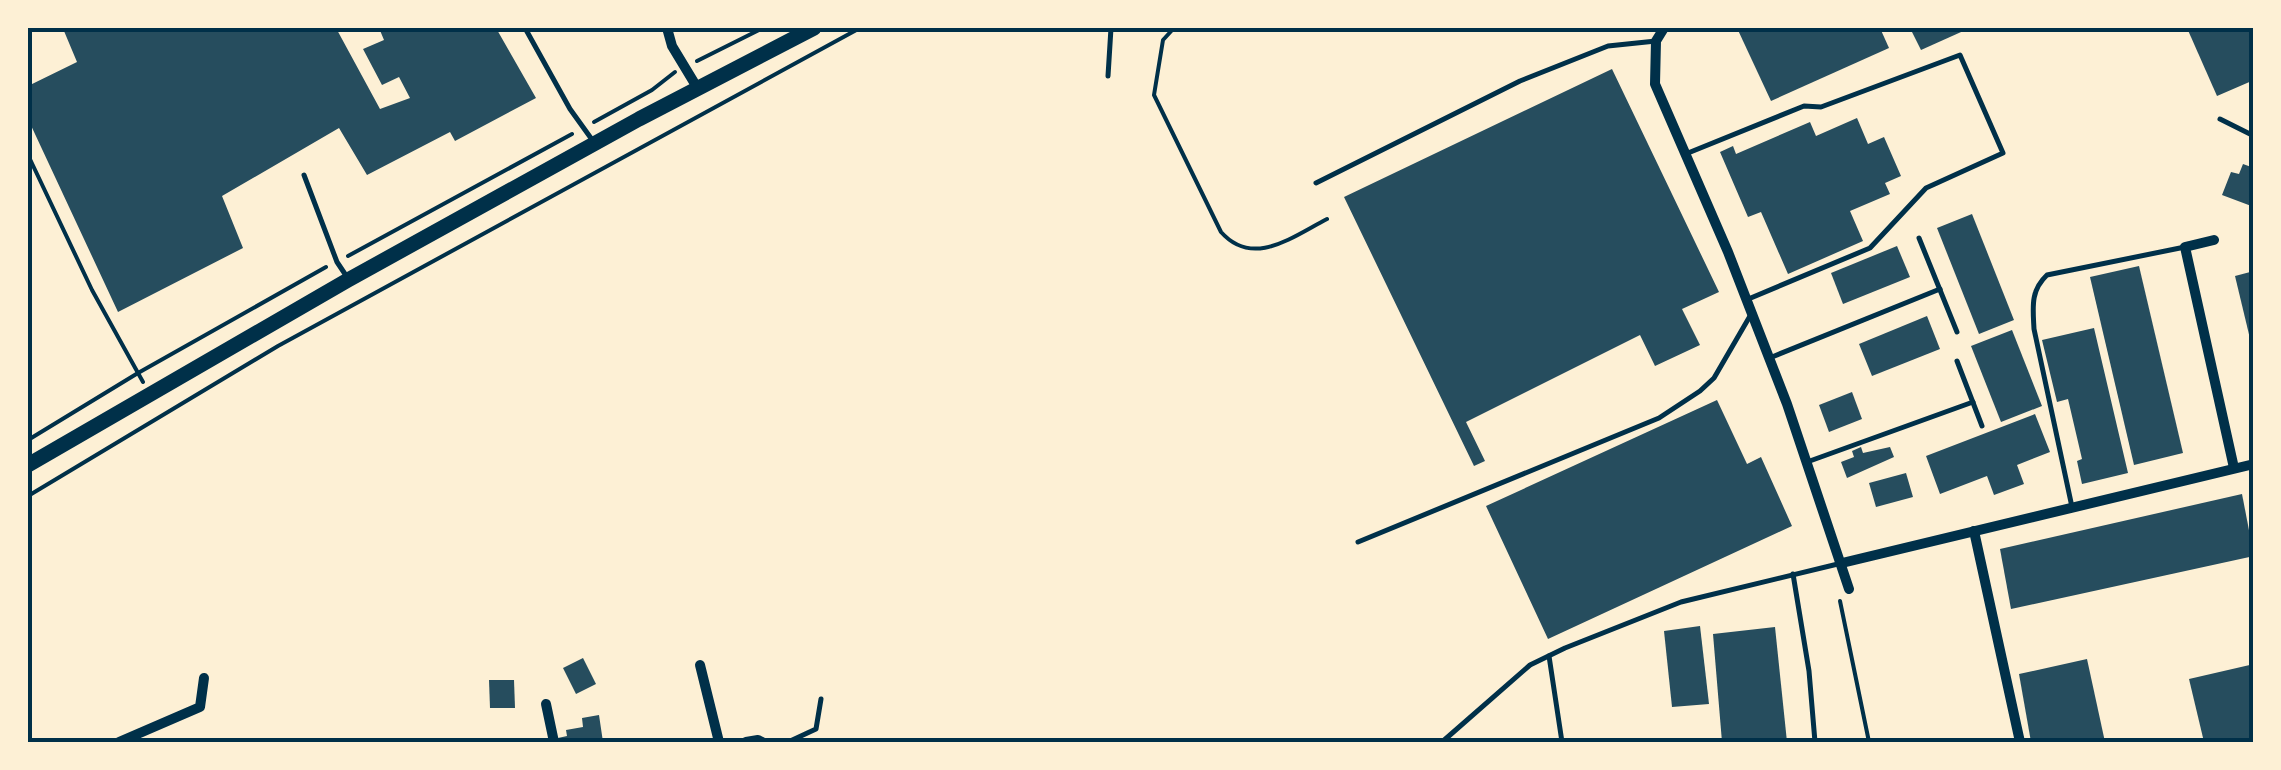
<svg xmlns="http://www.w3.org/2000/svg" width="2281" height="770" font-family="Raleway,sans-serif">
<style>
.building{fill:#264d5e}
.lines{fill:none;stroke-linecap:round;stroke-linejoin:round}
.path{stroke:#003049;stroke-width:4}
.service{stroke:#003049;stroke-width:5}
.minor{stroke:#003049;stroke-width:10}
.primary{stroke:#003049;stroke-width:15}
.neatline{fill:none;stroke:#003049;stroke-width:4}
</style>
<rect width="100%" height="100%" fill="#fdf0d5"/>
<g class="building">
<path d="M69 28H336L380 109 410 98 399 77 382 85 363 49 384 40 379 28H496L536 98 455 141 450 132 367 175 339 128 222 196 243 248 118 312 28 119V86L77 62 64 31Z"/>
<path d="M1737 28H1880L1889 48 1771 101Z"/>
<path d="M1910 28H1970L1921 50Z"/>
<path d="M2187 28H2254V80L2217 96Z"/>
<path d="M1612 69 1719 292 1682 309 1700 345 1655 366 1640 335 1466 422 1485 461 1474 466 1344 197Z"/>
<path d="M1857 118 1868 144 1884 137 1901 176 1885 183 1890 194 1850 211 1863 241 1788 274 1761 212 1748 217 1720 152 1733 146 1736 154 1810 122 1816 136Z"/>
<path d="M2243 164 2254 168V207L2222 195 2231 172 2239 174Z"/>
<path d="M1972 214 2014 320 1979 334 1937 228Z"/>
<path d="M1897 246 1910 277 1843 304 1831 273Z"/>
<path d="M2139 266 2183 453 2134 465 2090 277Z"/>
<path d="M2254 271V347H2252L2235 276Z"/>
<path d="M1927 316 1940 349 1872 376 1859 344Z"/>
<path d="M2094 328 2128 473 2082 484 2077 461 2082 459 2068 399 2057 402 2042 340Z"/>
<path d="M2012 330 2042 406 2001 422 1971 346Z"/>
<path d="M1852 392 1862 419 1829 432 1819 405Z"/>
<path d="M1717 400 1747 464 1761 457 1792 526 1548 639 1486 506Z"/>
<path d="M2035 414 2050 452 2017 465 2024 484 1994 495 1987 476 1940 494 1926 456Z"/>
<path d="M1861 447 1863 453 1890 447 1894 457 1847 478 1841 462 1854 457 1852 451Z"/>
<path d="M1906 473 1913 497 1876 507 1869 483Z"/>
<path d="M2242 494 2254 556 2011 609 2000 549Z"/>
<path d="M1700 626 1709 704 1672 707 1664 631Z"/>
<path d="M1775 627 1787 742H1722L1713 634Z"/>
<path d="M583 658 596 684 576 694 563 668Z"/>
<path d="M2087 659 2105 742H2031L2019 674Z"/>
<path d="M2254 664V742H2204L2189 679Z"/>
<path d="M489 680H514L515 708H490Z"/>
<path d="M599 715 603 742H559L558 738 567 736 566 730 583 727 582 718Z"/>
</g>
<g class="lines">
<g class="path">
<path d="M1174 28 1163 40 1154 95 1221 232C1253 268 1292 237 1327 219"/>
<path d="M697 61 763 28"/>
<path d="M594 122 652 90 675 72"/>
<path d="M28 155 92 290 143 382"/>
<path d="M348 256 572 134"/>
<path d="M28 440 138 373 326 267"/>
<path d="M28 496 278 346 860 28"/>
<path d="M1840 601 1869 742"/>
</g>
<g class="service">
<path d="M525 28 570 109 593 141"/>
<path d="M1108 76 1111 28"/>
<path d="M2220 119 2254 136"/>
<path d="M1688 153 1804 106 1821 107 1960 55 2003 153 1926 188 1870 248 1746 300"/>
<path d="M304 175 337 262 347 277"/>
<path d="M1316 183 1520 81 1608 46 1656 41"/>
<path d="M1919 238 1957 332"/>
<path d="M1772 357 1940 289"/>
<path d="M1957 361 1982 426"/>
<path d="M1807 462 1973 402"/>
<path d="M2072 507 2034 329C2033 308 2030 291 2047 275L2185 247"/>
<path d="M1358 542 1659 418 1700 391 1714 378 1750 316"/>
<path d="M1793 574 1809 671 1815 742"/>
<path d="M1549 656 1562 742"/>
<path d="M788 742 816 729 821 699"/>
<path d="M1442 742 1530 665 1565 648 1681 602 1842 563"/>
</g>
<g class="minor">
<path d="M667 28 672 46 698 89"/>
<path d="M1664 28 1656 41 1655 84 1728 252 1787 404 1849 589"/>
<path d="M2214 240 2185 247 2234 468"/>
<path d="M1974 531 2020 742"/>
<path d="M1842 563 2254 464"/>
<path d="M700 665 719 742"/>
<path d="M546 704 554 742"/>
<path d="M119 742 200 707 204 678"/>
<path d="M746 742 758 740 762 742"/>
</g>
<path class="primary" d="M28 465 348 280 639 119 814 28"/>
</g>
<rect width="2281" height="770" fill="none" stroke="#fdf0d5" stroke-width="60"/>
<rect x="30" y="30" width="2221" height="710" class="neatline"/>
</svg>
